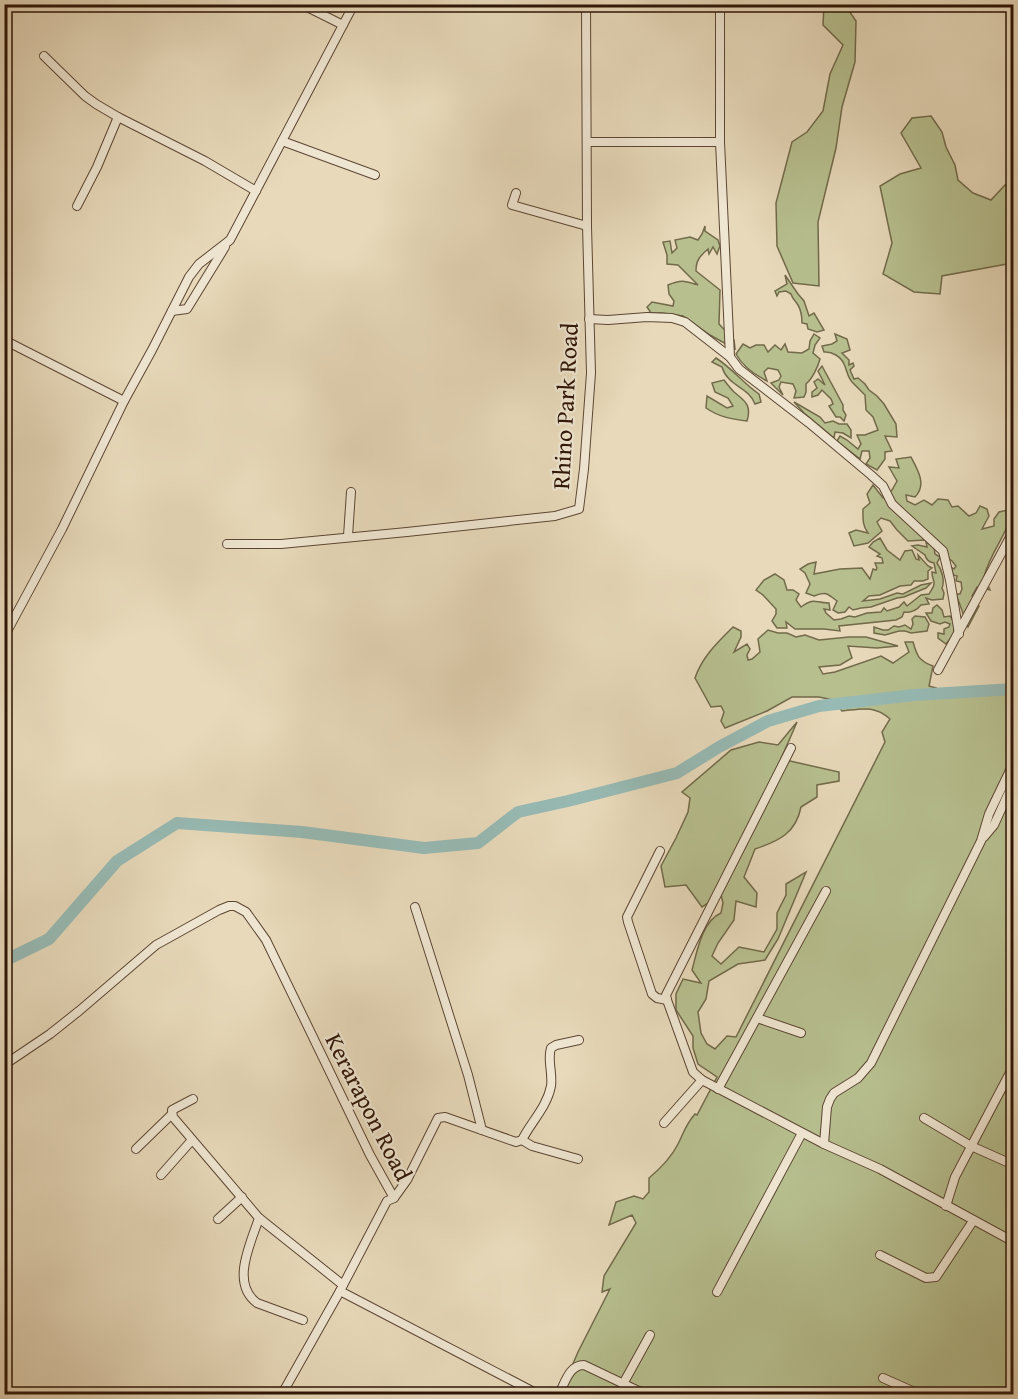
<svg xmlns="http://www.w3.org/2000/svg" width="1018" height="1399" font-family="'Gentium Book Plus',serif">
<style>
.green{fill:#b7bf8f;stroke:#726a4a;stroke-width:1.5}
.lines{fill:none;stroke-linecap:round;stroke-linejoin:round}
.river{stroke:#97bab4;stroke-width:12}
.minor-casing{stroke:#5c4633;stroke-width:10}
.minor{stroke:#efe6d2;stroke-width:8}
.labels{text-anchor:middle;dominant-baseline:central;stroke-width:4.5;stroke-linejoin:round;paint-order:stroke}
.street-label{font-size:24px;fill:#2e1506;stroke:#efe6d2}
</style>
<rect width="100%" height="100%" fill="#e7d9ba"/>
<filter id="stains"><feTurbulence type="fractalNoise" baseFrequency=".00333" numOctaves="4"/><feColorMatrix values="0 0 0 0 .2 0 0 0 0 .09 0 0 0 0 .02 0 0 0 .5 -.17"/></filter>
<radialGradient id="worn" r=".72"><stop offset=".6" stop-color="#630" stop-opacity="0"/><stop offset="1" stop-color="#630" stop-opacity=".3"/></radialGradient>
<g class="green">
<path d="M824 5H845L856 21 855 62 842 107 836 148 818 222 819 286 793 283 777 246 776 203 792 142 807 132 823 111 830 74 843 45 823 25Z"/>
<path d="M931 116 942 132 946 147 955 165 958 180 973 193 991 200 1005 185H1013V265L1007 264 942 276 940 294 914 292 883 274 892 243 880 186 900 174 921 168 901 133 912 118Z"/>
<path d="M705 226V231L718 240 720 246 717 254 713 247 709 254 708 249C700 256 696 260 696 271L720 290 719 324 734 340 735 349 710 335 683 316 662 313H651L647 307 652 302 673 306 674 301 669 294 668 285C682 279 685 281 698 285L678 265 667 264V255L663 242 670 241 672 253 677 248 675 240 690 237 698 240 702 234Z"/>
<path d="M785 275 798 294 804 301 809 316 814 313 824 330 817 332 808 329 807 324 802 323C802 318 801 310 798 305 795 300 793 300 791 294L786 291 779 292 777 296 775 291 787 284Z"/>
<path d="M814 334 820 338 815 345 813 353 820 359C818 367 812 379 806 384V392L804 397 794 398 796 391 793 384 781 382 779 387 783 395 771 383 779 380 781 376 778 370 768 368 764 372 767 381C755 375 743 367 736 354L743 344 750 348 756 345H764L768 352 775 345 781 350 785 344 788 352 802 353 809 349 810 341Z"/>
<path d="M835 334 847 339 850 350 842 353 849 360V365L853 363 854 366 850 370 854 379 858 378 865 384 869 390 877 396 884 404 896 424 897 437 885 436 892 451 885 452V459L877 470 866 464 870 458 869 451H862L860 459 837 441 840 436 847 440 858 449 861 444 857 435H865L878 430 873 417 866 410 865 395C861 391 856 386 852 382 847 376 847 370 844 364 841 357 832 351 824 352L822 346 832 344 837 341Z"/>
<path d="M716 358C733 369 743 383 759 394L761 402 755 404C748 386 728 387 722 367L712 362Z"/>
<path d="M822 366 843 405V410L846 415 844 421 840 417H836L829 406 833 404 831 399 822 390 818 395 812 397V392L817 388 814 382 818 379 825 385 818 371Z"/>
<path d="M724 380C727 384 730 388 734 392 745 401 752 405 747 421 731 419 719 417 706 408L707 396 727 408 733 406 728 398 715 392 712 383Z"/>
<path d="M794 402 820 417 825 423 833 421 839 424H847L851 430V438L843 433 835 432 834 438 804 413Z"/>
<path d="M911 457C918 470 927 485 915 497L906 495 907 501 915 505 924 500 932 505 938 499 948 500 952 507 958 506 969 516 976 513 980 506 987 509 989 516 982 529 994 526V519L999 512 1008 510 1012 515C1005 537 989 555 984 577L990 590 977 587 972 596 979 606 968 627 956 594H960L962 589 961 582 956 581 957 576 953 575 951 567 954 569 956 566 952 561 934 547 935 554 940 557 937 563C942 570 945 581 942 588L944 593 943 599 932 600 926 598 929 604 921 605C916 611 911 613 904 612L902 617 896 620 839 626 840 631 824 629H795L786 622 787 628H777L772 621 776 614V609L763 595 756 590 764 580 775 574 784 580 787 590H793L799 594 796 600 801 607C815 597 814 603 829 603L830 610 824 609 826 613 834 620 841 619 849 616 855 617 867 613 881 612 884 608 887 611 899 607 904 602 907 606 921 595 929 594C931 590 935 587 934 582 933 578 932 577 932 572L936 573 934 563C929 562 926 560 925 555L912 546 918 545 927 547 926 542 931 545 925 540 908 541 897 530 890 521 881 518 877 522 882 531 868 543 854 546 849 533 856 530 868 533C862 525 863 518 863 509L870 503 867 494 873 485 883 498 892 490 897 481 889 467 899 468 896 459Z"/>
<path d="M880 538 887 550 900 560 905 551 912 550 916 559 919 560 918 555 928 566 932 568 928 571V579L923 581H914L911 585 900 586 880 595 869 596 863 601 880 599 897 593 903 594 921 585 931 583 926 588 904 597 897 598 871 607 861 608 853 610 849 607 845 612 838 613 833 610 837 601C828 594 826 591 814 596L806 593 810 584 805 573 800 569 808 564 816 562 814 574 840 569 862 568 870 579 873 569 876 570 877 568 875 563H883L882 558 877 556 880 554 869 547 873 542Z"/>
<path d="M937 605 942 610 944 617 950 616 954 622V634L946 644 938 638V633L944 634V629L949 627 950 624 945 622 940 624 931 621 926 613H932L933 608Z"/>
<path d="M915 616 925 617 929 624 927 631 911 633 905 631H899L885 635 874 633V627L883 630H888L894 626 899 627 905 625 911 629 913 624 912 619Z"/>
<path d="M733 627 741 631V637L734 652 747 644 750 649 747 655 748 660 752 659 760 652 758 639 768 630 778 633H787L796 637 805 635 819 640 849 637H866L898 646 877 648 848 646 852 658 840 665 819 667 823 674 835 672 881 656 893 663 909 652 905 642H913C917 656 919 661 933 666L929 686 936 688 930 696 1013 692V1394H560L578 1352 610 1289 602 1292 604 1276 636 1223 632 1215 609 1225 616 1202 634 1196 643 1199 649 1192V1178C661 1168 671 1158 678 1144 684 1132 686 1124 695 1114L697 1115 717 1077 698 1064 693 1048V1036L676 1010V994L683 979 701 983 692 970C697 952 702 921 721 913L723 903 721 895 702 907 686 885 665 887 661 866 676 838 688 812 690 798 682 792 731 750 759 742 778 745 797 722 781 759 839 772V781L817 785V797L801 807C796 833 779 841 755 849L744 877 757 893 756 907 736 901 734 920 718 943 712 956 721 964 739 947 764 952 777 929V913L786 895V884L806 872 778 939 765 960 738 964 709 981 706 999 698 1012 701 1033 707 1044 715 1049 727 1036 736 1037 885 742 882 732 890 719C874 705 862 709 842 711L833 700 819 697H792L767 711 725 728 721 721 724 712 721 706 711 707 695 678C702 657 718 642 733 627Z"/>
</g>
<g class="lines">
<path class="river" d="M4 961 49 939 117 861 177 823 302 832 424 848 478 843 518 812 568 801 677 773 719 747 768 721 819 706 914 695 1014 689"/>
<defs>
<g id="minor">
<path d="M301 4 343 25"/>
<path d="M44 56 85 96 96 104 118 117 205 161 256 191"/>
<path d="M282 141 375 175"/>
<path d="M587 142H720V4"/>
<path d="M720 142 730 357"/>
<path d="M516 193 512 205 587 226"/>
<path d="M77 206 97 167 118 117"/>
<path d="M172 311 187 309 225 247"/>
<path d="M589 319 608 320 647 317 672 318 685 322 730 357 739 369 809 423 871 475 883 486 892 504 943 551 950 580 959 634"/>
<path d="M4 340 124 401"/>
<path d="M348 536 351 492"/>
<path d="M227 544H281L407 532 555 516 579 509 584 469 591 373 587 226 586 4"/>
<path d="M4 637 62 529 124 401 152 350 189 277 199 264 230 240 239 223 354 4"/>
<path d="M938 670 1014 530"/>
<path d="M791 748 666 995 667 1000 693 1072 702 1080 824 1144 880 1169 1014 1242"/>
<path d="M984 837 994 825 1014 781"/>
<path d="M660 851 627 917 628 922 652 994 657 998 667 1000"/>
<path d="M415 907 468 1075 482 1130"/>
<path d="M757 1018 801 1033"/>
<path d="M4 1065 50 1034 79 1011 156 945 219 910 229 906H235L246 912 266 940 370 1155 394 1198 387 1201 340 1291 282 1394"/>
<path d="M718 1089 826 891"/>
<path d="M193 1099 172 1110 173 1117 259 1218 343 1285"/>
<path d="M924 1118 971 1146 1007 1162 1014 1163"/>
<path d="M664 1123 702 1080"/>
<path d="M522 1140 532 1146 578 1159"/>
<path d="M824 1144 827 1107 830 1099 834 1093 858 1078 871 1063 981 841 989 814 1014 762"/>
<path d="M136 1149 172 1114"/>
<path d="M161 1175 192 1140"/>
<path d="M394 1198 407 1180 438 1118 445 1117 516 1142 522 1140C531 1122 547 1107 551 1086 553 1073 547 1060 551 1048L556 1045 579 1040"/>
<path d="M946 1206 955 1177 1014 1065"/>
<path d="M259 1218C251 1243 230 1283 257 1303L303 1320"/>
<path d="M218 1219 242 1197"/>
<path d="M880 1255 926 1278 936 1277 973 1221"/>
<path d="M340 1291 532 1391"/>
<path d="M717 1292 802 1133"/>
<path d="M883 1378 919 1394"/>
<path d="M623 1384 650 1335"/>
<path d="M154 1393 155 1394"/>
<path d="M559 1394C565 1383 569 1365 584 1365L645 1394"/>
<path d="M1008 1394 1014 1385"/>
</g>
</defs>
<use href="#minor" class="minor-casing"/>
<use href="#minor" class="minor"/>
</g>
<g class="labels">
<g class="street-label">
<text transform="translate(565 406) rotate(-87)">Rhino Park Road</text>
<text transform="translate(369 1107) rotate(63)">Kerarapon Road</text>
</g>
</g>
<rect width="1018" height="1399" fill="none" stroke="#e7d9ba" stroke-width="24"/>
<rect x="6" y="6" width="1006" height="1387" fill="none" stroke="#2e1506" stroke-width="3"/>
<rect x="12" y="12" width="994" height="1375" fill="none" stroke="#2e1506" stroke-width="1.5"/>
<rect width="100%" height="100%" filter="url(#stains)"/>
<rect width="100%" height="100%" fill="url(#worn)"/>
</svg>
